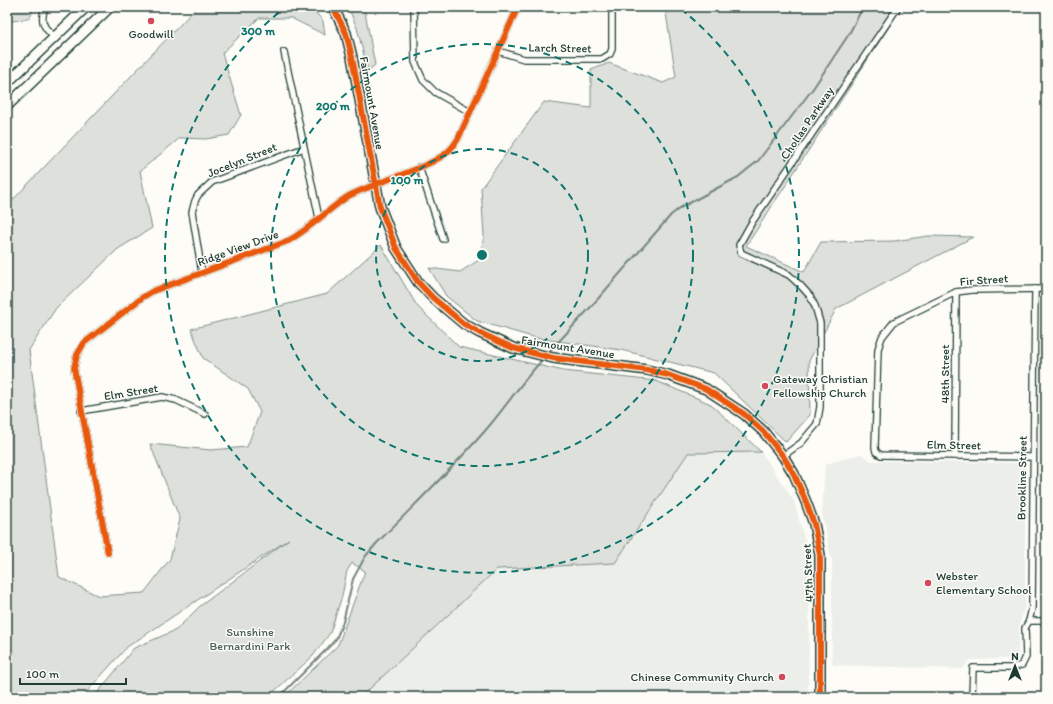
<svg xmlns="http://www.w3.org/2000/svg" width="1053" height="704" font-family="Itim,sans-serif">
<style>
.built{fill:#eceee9}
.green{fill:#dde0db;stroke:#7e8e88}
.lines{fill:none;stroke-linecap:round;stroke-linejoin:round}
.stream{stroke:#75877f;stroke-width:2}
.street-casing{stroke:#1f3d34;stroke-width:8}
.primary-casing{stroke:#1f3d34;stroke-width:12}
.street{stroke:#fdfcf7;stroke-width:5.5}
.primary{stroke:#fdfcf7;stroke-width:9}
.cycleway-casing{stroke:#fdfcf7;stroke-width:8}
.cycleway{stroke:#e8590c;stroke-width:6}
.ring{fill:none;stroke:#0f766e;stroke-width:2;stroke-dasharray:7 5}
.poi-dot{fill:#d1495b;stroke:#fdfcf7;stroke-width:1.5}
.labels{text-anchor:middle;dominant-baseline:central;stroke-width:3;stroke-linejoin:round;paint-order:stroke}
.poi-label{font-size:12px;fill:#1f3d34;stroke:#fdfcf7;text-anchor:start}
.street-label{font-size:12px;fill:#1f3d34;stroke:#fdfcf7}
.park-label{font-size:12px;fill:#455e55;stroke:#fdfcf7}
.centre{fill:#0f766e;stroke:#fdfcf7;stroke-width:2}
.ring-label{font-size:12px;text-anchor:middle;font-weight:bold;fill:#0f766e;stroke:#fdfcf7;stroke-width:3;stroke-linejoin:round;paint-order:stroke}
</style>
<rect width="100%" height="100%" fill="#fdfcf7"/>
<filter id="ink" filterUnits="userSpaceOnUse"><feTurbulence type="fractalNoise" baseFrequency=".025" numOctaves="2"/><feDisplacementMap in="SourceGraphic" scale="8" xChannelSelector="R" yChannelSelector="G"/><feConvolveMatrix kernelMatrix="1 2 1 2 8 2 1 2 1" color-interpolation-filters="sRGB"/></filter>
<g filter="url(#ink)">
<g class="built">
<path d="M761 452 794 501 810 560 808 697H361L497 569 615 563 688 453Z"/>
<path d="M861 454 871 461 1025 463V605L1019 626 1018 658 970 660 962 669 832 665V561L822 514 825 465 836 461Z"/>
</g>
<g class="green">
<path d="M7 7H34L30 18 7 22Z"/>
<path d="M197 7H311L323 21 325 35 291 18H259L222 53 241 115 229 135 206 139 180 138 140 171 152 228 118 249 56 308 29 350 59 577 99 596 144 593 170 559 180 519 150 444 211 450 247 447 260 412 248 389 203 358 191 329 327 294 381 245 417 306 459 347 564 371 656 381 711 404 761 452 688 453 615 563 497 569 361 697H284L338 645 365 571 352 563 347 571 342 596 330 633 313 656 268 697H92L99 691 134 648 176 630 199 607 289 539 127 647 82 697H7V206Z"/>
<path d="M348 7H364L375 65 368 71 357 28Z"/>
<path d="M665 7H902L746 246 804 272 821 242 894 241 928 236 973 237 836 309 809 361 810 415 786 442 714 373 621 350 536 338 477 321 446 296 429 268 460 272 479 260 484 236 481 188 544 102 591 108V70L609 63 663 83 676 77Z"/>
</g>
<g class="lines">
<g class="stream">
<path d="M548 353 589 309 671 215 680 208 738 177 758 161 814 87 849 34 863 7"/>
<path d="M279 697 326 650 336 639 343 622 353 579 365 557 376 544C412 507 450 471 484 432 505 408 522 381 544 358"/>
</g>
<defs>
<g id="street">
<path d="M45 7C40 22 43 27 54 37"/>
<path d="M414 7 415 62 423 80 435 92 470 112"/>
<path d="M498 51 524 59H602L610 54 612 49V7"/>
<path d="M284 52 319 218"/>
<path d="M419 167 443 239"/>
<path d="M202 273 192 212 195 201 198 195 212 182 304 148"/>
<path d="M81 411 162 397 176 400 205 414"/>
<path d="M783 456 801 443 817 424 820 407V323L815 306 810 296 801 286 789 275 741 253 739 245 752 222 898 7"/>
<path d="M955 456 956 292"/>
<path d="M1033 457 881 455 876 452 875 447 878 349 882 337 894 322 956 292 972 290 1046 289"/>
<path d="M108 553 74 368 77 355 84 343 143 297 153 291 288 241C310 229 326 211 347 197 355 192 365 189 374 185 394 177 421 169 439 158 447 154 453 147 458 139L518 7"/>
<path d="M1029 621H1046"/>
<path d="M972 697 973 668H1011L1022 665 1026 657 1025 628 1029 621 1032 608 1035 289"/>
</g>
<g id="primary">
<path d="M333 7 346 33 352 57 380 207 396 248 418 282 433 298 464 324 480 333 513 348 553 358 647 370 668 375 706 389 744 414 763 431 783 456 794 474 806 502 814 524 820 555V697"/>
<path d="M7 83 86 7"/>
<path d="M7 106 110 7"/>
</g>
</defs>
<use href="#street" class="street-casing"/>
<use href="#primary" class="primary-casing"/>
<use href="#street" class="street"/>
<use href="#primary" class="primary"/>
<defs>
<g id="cycleway">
<path d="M333 7 346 33 352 57 380 207 396 248 418 282 433 298 464 324 480 333 513 348 553 358 647 370 668 375 706 389 744 414 763 431 783 456 794 474 806 502 814 524 820 555V697"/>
<path d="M108 553 74 368 77 355 84 343 143 297 153 291 288 241C310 229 326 211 347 197 355 192 365 189 374 185 394 177 421 169 439 158 447 154 453 147 458 139L518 7"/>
</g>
</defs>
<use href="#cycleway" class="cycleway-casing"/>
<use href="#cycleway" class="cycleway"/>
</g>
</g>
<g class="ring">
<circle cx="482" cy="255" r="106"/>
<circle cx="482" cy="255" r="211"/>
<path d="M681 9A317 317 0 1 1 283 9"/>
</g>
<g class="poi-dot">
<circle cx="151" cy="21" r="4"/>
<circle cx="765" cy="386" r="4"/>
<circle cx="928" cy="583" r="4"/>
<circle cx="782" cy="677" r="4"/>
</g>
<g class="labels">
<g class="poi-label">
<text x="151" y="34" text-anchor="middle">Goodwill</text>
<text x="773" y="379">Gateway Christian<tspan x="773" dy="14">Fellowship Church</tspan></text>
<text x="936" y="576">Webster<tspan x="936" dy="14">Elementary School</tspan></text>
<text x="774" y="677" text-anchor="end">Chinese Community Church</text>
</g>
<g class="street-label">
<text transform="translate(560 48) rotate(1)">Larch Street</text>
<text transform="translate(372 103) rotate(80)">Fairmount Avenue</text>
<text transform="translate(807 123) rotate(-56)">Chollas Parkway</text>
<text transform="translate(242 160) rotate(-22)">Jocelyn Street</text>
<text transform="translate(238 248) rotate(-20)">Ridge View Drive</text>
<text transform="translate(984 280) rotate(-4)">Fir Street</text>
<text transform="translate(568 347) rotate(9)">Fairmount Avenue</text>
<text transform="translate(945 374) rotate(-90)">48th Street</text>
<text transform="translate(131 392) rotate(-9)">Elm Street</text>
<text transform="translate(954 445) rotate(1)">Elm Street</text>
<text transform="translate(1022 478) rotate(-89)">Brookline Street</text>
<text transform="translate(808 573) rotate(-93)">47th Street</text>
</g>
<g class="park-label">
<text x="250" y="632">Sunshine<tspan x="250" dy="14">Bernardini Park</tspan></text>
</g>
</g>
<circle cx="482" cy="255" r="6" class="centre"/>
<g class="ring-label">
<text x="258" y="35">300 m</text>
<text x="333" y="110">200 m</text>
<text x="407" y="184">100 m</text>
</g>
<rect width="1053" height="704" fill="none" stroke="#fdfcf7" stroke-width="24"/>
<rect x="12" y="12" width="1029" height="680" fill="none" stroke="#1f3d34" stroke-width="1.5" filter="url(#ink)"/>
<g transform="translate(1015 666)" stroke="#fdfcf7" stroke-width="3" paint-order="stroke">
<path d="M0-3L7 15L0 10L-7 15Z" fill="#1f3d34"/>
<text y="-6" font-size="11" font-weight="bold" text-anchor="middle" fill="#1f3d34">N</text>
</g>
<path d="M20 678v6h106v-6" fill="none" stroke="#1f3d34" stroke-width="2"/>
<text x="26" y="678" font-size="12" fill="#1f3d34" stroke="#fdfcf7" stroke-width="3" paint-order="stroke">100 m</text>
</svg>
